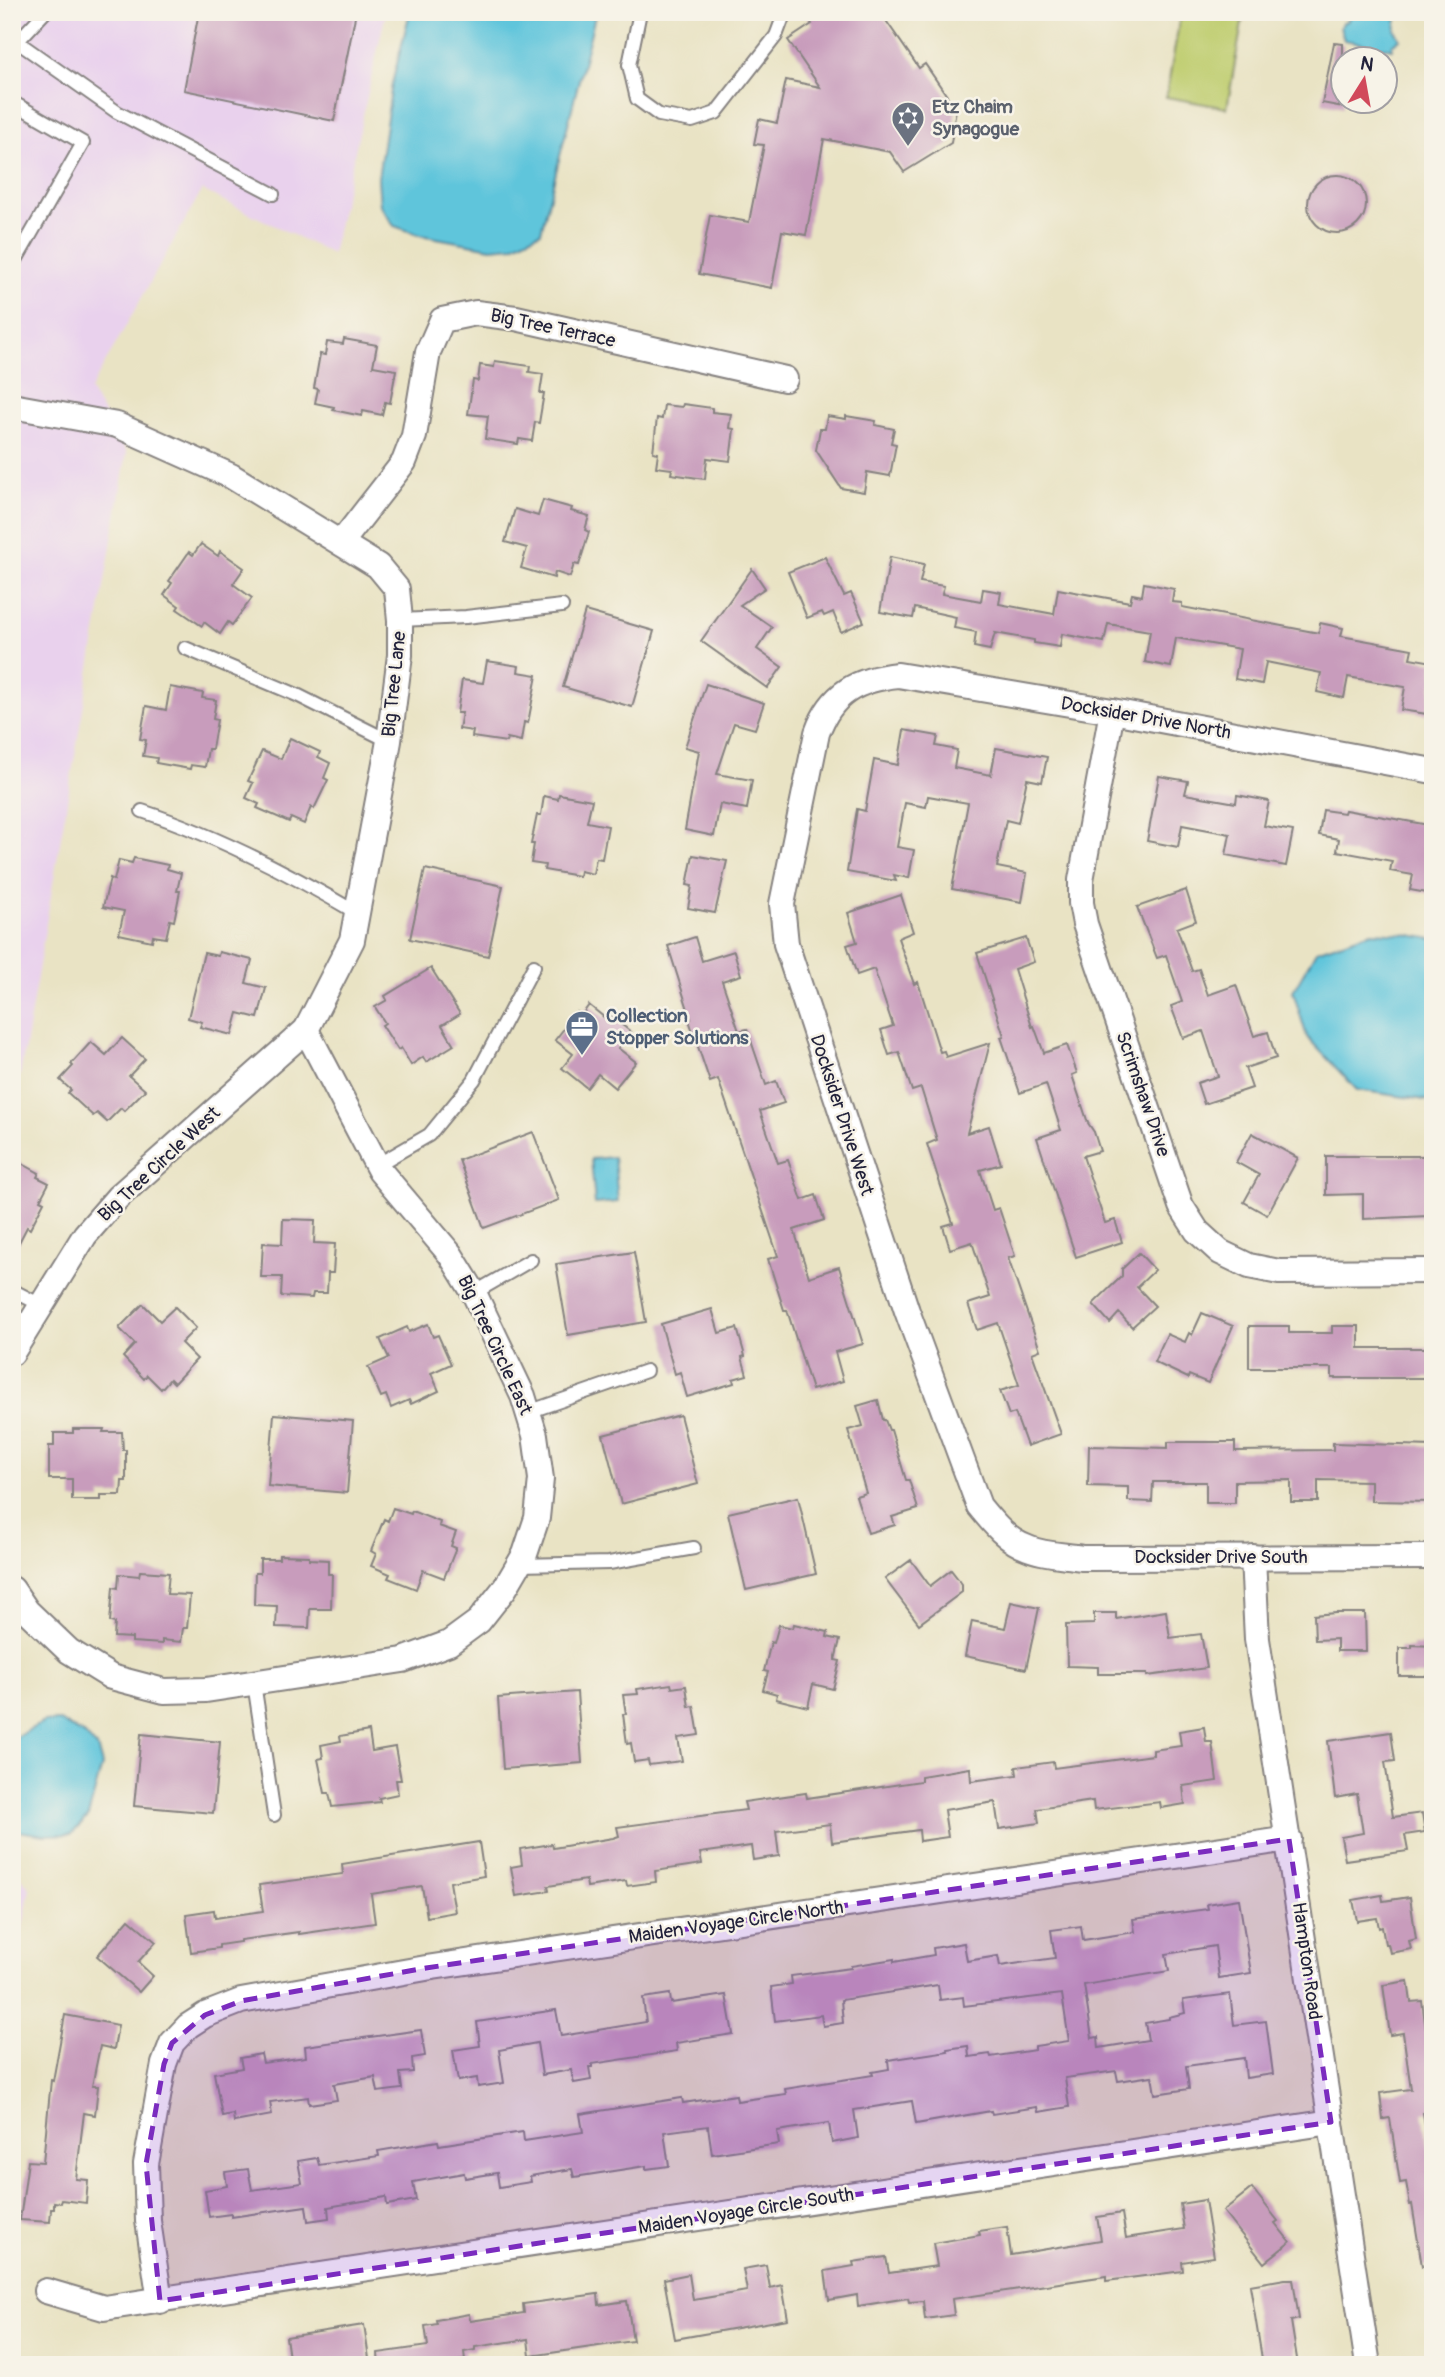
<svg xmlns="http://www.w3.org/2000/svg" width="1445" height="2377" font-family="Pangolin,sans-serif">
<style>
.built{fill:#e9d1ed}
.park{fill:#bfcd6f;stroke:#707855;stroke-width:2}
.water{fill:#5ec5db;stroke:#40748b;stroke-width:2}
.building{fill:#c89cbc}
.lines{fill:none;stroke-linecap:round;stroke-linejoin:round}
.lane-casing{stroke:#868280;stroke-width:16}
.street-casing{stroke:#868280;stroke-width:28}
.lane{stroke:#fff;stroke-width:12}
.street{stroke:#fff;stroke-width:24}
.marked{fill:#7b2cbf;fill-opacity:0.2;stroke:#7b2cbf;stroke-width:5;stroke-dasharray:14 9;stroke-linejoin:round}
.labels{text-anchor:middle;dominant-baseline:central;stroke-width:5;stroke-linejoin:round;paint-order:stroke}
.worship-label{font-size:19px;font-weight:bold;fill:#5b616d;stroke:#f7f3e8;text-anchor:start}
.street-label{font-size:19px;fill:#22223b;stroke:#f7f3e8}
.service-label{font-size:19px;font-weight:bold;fill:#4e5e75;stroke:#f7f3e8;text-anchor:start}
</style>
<rect width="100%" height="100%" fill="#f7f3e8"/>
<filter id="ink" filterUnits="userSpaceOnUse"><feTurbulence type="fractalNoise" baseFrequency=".0143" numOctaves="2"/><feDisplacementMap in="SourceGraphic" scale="14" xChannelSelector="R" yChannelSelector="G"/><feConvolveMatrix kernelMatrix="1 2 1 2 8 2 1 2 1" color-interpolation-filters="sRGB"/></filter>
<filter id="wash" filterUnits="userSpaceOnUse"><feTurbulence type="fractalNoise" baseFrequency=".00686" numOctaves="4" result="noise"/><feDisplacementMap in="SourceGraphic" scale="28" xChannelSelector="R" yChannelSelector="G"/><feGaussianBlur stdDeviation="1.57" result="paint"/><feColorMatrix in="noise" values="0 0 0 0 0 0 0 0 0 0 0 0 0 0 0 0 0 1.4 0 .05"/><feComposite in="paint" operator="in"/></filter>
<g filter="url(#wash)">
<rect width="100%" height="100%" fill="#e9e3c4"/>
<g class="built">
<path d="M12 12H386L332 254 202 190 90 390 127 452 20 1076 12 1075Z"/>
<path d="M12 1867 30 1888 12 1985Z"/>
</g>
<path class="park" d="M1181 12H1244L1227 108 1166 97Z"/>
<g class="water">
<path d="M410 12H596L541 232 513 246 491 248 420 235 394 226 380 205 378 178 392 84Z"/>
<path d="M1350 12H1398L1395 30 1400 39 1392 45V49L1344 40 1340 27 1344 22 1348 21Z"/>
<path d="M1372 932 1404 934 1433 939V1101L1357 1090 1307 1037 1293 991 1316 951Z"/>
<path d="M614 1157 618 1202 595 1204 591 1159Z"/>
<path d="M59 1721 83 1734 97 1747 102 1765 88 1816 72 1834 44 1835 12 1830V1739L44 1722Z"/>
</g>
<g id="blocks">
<g class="building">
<path d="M199 12H356L334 121 184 90Z"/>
<path d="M804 12H880L919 68 925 64 956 109 951 143 904 172 890 152 824 139 806 235 782 231 772 288 699 274 710 215 749 222 764 145 754 144 759 119 777 123 786 80 820 87 788 40 812 24Z"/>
<path d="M1334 43 1343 44V107L1322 103Z"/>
<circle cx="1337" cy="204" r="29"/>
<path d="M344 339 377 345 373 366 396 370 390 403 385 402 382 415 363 411 362 416 333 410 334 407 315 403 318 389 314 388 320 354 325 355 327 342 343 344Z"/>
<path d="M495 361 530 366 529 372 543 374 540 393H544L539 423 535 422 532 441 519 439 518 444 485 439 488 416 468 414 473 380 478 381 480 365 494 367Z"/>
<path d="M683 404 712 408V412L731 414 729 428 734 429 730 461 707 458 705 479 671 474 672 469 656 467 658 453 653 452 657 418 662 419 664 405 682 407Z"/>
<path d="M827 416 846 419V416L876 421 875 425 894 429 891 443 896 444 890 476 867 472 864 492 841 488 816 450 820 429H825Z"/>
<path d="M543 500 572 508 571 511 589 516 585 530 589 532 579 565 574 564 570 577 555 572 554 578 521 568 527 548 505 542 515 509 538 516Z"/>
<path d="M201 544 218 556 220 551 244 568 233 584 252 598 232 625 228 622 220 634 204 622 202 626 177 609 179 606 164 595 172 583 169 581 189 552 193 555Z"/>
<path d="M825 557 844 596 851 593 864 622 841 632 833 612 824 616 822 612 807 618 788 572Z"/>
<path d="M890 557 924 564 920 582 944 586 942 594 981 601 983 589 1001 592 999 604 1054 614 1058 589 1130 602 1132 594 1142 596 1144 583 1174 589 1172 602 1182 603V607L1319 633 1320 623 1343 628 1341 636 1412 649 1410 658 1433 662V679L1427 714 1401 710 1405 687 1348 677 1344 698 1317 692 1321 673 1266 662 1262 684 1235 679 1240 649 1176 638 1171 667 1145 662 1150 631 1108 624 1104 642 1062 634 1060 647 1034 643V640L995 633 990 650 974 647 976 632 954 628 956 617 915 608 913 618 880 612Z"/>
<path d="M752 569 765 588 740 605 772 627 757 649 782 667 767 688 701 641Z"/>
<path d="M585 611 654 631 632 707 563 687Z"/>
<path d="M487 661 519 666 518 672 537 675 528 723 524 722 521 741 507 738 506 742 472 737 473 731 459 729 462 713H457L462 680 483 683Z"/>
<path d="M706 684 764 703 755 729 734 723 717 774 752 780 747 809 720 804 714 836 685 830 699 751 685 747Z"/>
<path d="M170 687 203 693 202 698 216 700 213 719 217 720 212 749H208L205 767 191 765 190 769 156 763 157 758 143 756 146 740 140 739 146 706 166 710Z"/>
<path d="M904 730 938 736 936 746 957 750 954 768 991 775 996 748 1047 757 1042 782 1027 779 1018 823 1006 820 997 867 1027 873 1022 902 952 889 968 803 928 796 926 807 905 803 897 847 914 850 909 878 894 875 896 881 847 872 857 809 865 811 874 760 898 765Z"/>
<path d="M290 738 320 752 318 757 330 763 324 778 328 780 314 809 311 807 304 824 291 818 289 822 257 808 259 804 246 798 253 783 248 781 262 751 281 759Z"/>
<path d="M1159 776 1188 781 1185 794 1236 803 1237 795 1269 801 1264 826 1293 831 1286 866 1226 855 1230 834 1182 825 1178 847 1147 841Z"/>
<path d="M559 794 592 800 587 822 608 826 602 859 596 858 593 874 580 871 579 876 544 870 545 865 531 863 534 844H531L537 815H541L544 796 558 799Z"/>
<path d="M1323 810 1344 813 1345 810 1423 824H1433V894L1410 890 1413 875 1390 871 1392 861 1337 851 1339 839 1319 835Z"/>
<path d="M693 855 727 861 715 913 688 908 692 886 687 885Z"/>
<path d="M134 858 168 865 167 869 181 873 177 891H180L174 921 170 920 166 938 153 936 152 941 119 934 124 911 103 907 110 878 114 880 119 860 132 863Z"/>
<path d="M425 869 503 886 488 956 410 939Z"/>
<path d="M1186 890 1196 921 1177 928 1192 971 1199 969 1208 995 1236 985 1254 1036 1268 1032 1276 1058 1245 1068 1252 1088 1204 1104 1197 1083 1218 1076 1203 1031 1183 1038 1171 1006 1182 1002 1166 955 1157 958 1137 907Z"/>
<path d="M901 895 913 932 898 938 914 984 918 982 940 1052 944 1051 946 1057 990 1043 967 1133 989 1126 1001 1164 980 1170 993 1210 999 1208 1015 1256 1008 1258 1040 1350 1032 1353 1061 1434 1027 1446 1015 1413 1009 1415 1000 1391 1019 1385 998 1323 977 1330 968 1304 990 1297 972 1242 950 1249 943 1226 953 1223 927 1144 937 1140 921 1088 912 1091 899 1052 889 1055 881 1030 893 1026 874 969 857 975 847 945 857 942 848 913Z"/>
<path d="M695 937 702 961 734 951 741 975 722 981 739 1031 747 1029 766 1085 776 1081 784 1103 760 1111 778 1163 788 1160 802 1200 816 1195 824 1220 794 1230 809 1277 839 1267 863 1344 835 1352 843 1381 812 1390 787 1310H784L768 1259 778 1256 718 1079 710 1082 689 1020 691 1019 668 946Z"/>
<path d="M1026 938 1034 962 1014 969 1032 1027 1034 1026 1044 1053 1067 1045 1077 1073 1072 1075 1088 1123 1094 1132 1100 1151 1083 1156 1105 1223 1115 1220 1122 1242 1076 1257 1037 1138 1061 1130 1046 1084 1020 1093 1001 1037 1004 1036 977 953Z"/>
<path d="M219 952 252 960 246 983 266 988 258 1018 238 1013 232 1035 200 1027 202 1022 188 1018 204 953 218 956Z"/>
<path d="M431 968 460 1014 442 1025 454 1045 426 1062 423 1057 411 1065 401 1048 398 1050 382 1025 385 1023 375 1007 387 1000 385 996Z"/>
<path d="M589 1005 605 1018 608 1014 631 1032 618 1048 636 1062 615 1088 598 1074 587 1088 562 1068 573 1054 555 1040 577 1012 581 1016Z"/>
<path d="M122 1038 145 1059 129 1076 145 1090 124 1111 121 1108 107 1122 97 1113 93 1116 68 1093 71 1090 60 1080 73 1066 71 1064 91 1042 106 1055Z"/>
<path d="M533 1132 559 1200 484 1228 459 1160Z"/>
<path d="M1252 1133 1298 1158 1267 1215 1244 1202 1259 1175 1236 1162Z"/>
<path d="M1326 1156H1433V1203H1428V1216L1363 1219V1194L1326 1195Z"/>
<path d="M12 1158 39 1173 37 1177 49 1183 40 1200 44 1202 30 1229 27 1227 12 1256Z"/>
<path d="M283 1219 315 1220 314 1243 335 1244 333 1273H328L327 1293H313L312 1298 281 1296 282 1277H261L263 1243 282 1244Z"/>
<path d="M634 1252 646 1322 568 1335 556 1264Z"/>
<path d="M1139 1253 1155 1270 1137 1287 1155 1306 1132 1327 1119 1313 1110 1323 1093 1304 1122 1276V1269Z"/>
<path d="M143 1304 160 1321 175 1307 196 1328 181 1343 197 1359 174 1383 170 1379 161 1389 147 1375 144 1379 123 1357 135 1344 119 1328Z"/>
<path d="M712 1309 719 1333 737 1328 745 1356 742 1357 747 1375 733 1379 734 1383 687 1397 680 1372 675 1374 661 1324Z"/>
<path d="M1202 1313 1233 1326 1208 1383 1189 1375 1188 1378 1154 1362 1167 1334 1185 1342 1189 1333 1192 1335Z"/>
<path d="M428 1324 433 1337 438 1335 451 1364 431 1373 439 1391 411 1404 409 1400 391 1408 386 1395 381 1397 368 1367 389 1358 380 1339 407 1327 409 1332Z"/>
<path d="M1249 1326H1289V1333H1332V1326H1359V1348H1433V1378H1332V1368H1249Z"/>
<path d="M878 1400 883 1420H885L889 1430H891L906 1480H909L918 1509 892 1517 895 1525 868 1533 856 1496 866 1493 848 1430 863 1426 857 1406Z"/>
<path d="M274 1414 353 1421 347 1493 268 1486Z"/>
<path d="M680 1415 698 1484 621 1504 603 1435Z"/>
<path d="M73 1429H104L103 1432H122L123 1450H126V1481H122L121 1495H101V1500H72V1479H49V1446H54V1433H73Z"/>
<path d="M1168 1442H1235V1451L1333 1450V1443L1433 1446V1502L1371 1501V1481L1318 1480V1502H1291V1480L1235 1481V1503H1206V1482H1153L1152 1502 1128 1501V1487L1088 1486 1089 1446 1168 1448Z"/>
<path d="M798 1497 816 1574 746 1590 728 1513Z"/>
<path d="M393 1508 411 1514 412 1511 440 1522 439 1526 456 1532 451 1546 456 1548 444 1578 423 1570 416 1589 388 1578 390 1574 371 1566 376 1554 371 1551 384 1519 388 1521Z"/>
<path d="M279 1555 309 1556V1559L328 1560V1574H332L331 1609H310L309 1628 276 1627 277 1606 254 1605 255 1573H260V1559H279Z"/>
<path d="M911 1560 930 1586 951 1570 962 1584V1592L919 1624 885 1579Z"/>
<path d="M140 1571 169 1573 167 1594 190 1595 187 1628H183L181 1642 162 1640V1644L132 1642V1638L114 1637 115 1623 110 1622 113 1587 118 1588 119 1574 139 1576Z"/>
<path d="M1011 1602 1039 1608 1026 1669 965 1656 972 1621 1005 1628Z"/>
<path d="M1166 1611 1170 1638 1201 1634 1207 1668 1147 1676V1674H1098V1667L1067 1666 1066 1625 1094 1624V1613H1116V1619Z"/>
<path d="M1336 1613H1365L1366 1651H1337V1639L1315 1640 1314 1615Z"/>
<path d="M794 1624 828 1632 827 1637 840 1640 835 1660 840 1661 833 1689 813 1684 808 1707 776 1699 777 1694 763 1690 768 1672 764 1671 771 1642 774 1643 779 1625 793 1628Z"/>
<path d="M1412 1645 1433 1646V1676H1399V1648H1412Z"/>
<path d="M671 1684 672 1688 686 1686 689 1707 694 1706 699 1735 678 1738 682 1761 649 1765 648 1760 634 1762 631 1743 627 1744 623 1714H626L623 1695 638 1694 637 1689Z"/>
<path d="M577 1692 582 1763 503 1769 498 1698Z"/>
<path d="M1204 1727 1206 1742H1212L1217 1781 1183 1786 1185 1804 1161 1808 1160 1802 1094 1810 1093 1801 1037 1809 1039 1823 999 1829 995 1802 944 1810 948 1837 920 1841 919 1830 832 1842 830 1824 776 1831 779 1856 753 1860 751 1846 700 1853 702 1864 655 1871 656 1882 627 1886 626 1881 587 1887 586 1880 548 1886 549 1891 516 1896 511 1867 522 1865 520 1849 552 1844 553 1848 613 1838 619 1836 617 1827 746 1810 744 1802 806 1793 807 1798 921 1781V1776L970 1768 971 1781 1017 1775 1016 1767 1053 1762 1054 1768 1153 1755V1750L1181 1746 1179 1731Z"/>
<path d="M369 1731 372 1751 395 1747 401 1780H396L398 1794 379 1798 380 1802 332 1807 329 1793H325L318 1759 323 1758 321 1745 341 1741 340 1736Z"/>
<path d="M1391 1732 1395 1761 1385 1762 1393 1817 1422 1813 1425 1832 1405 1835 1408 1851 1345 1860 1341 1837 1363 1833 1357 1794 1335 1798 1328 1741Z"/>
<path d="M141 1734 220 1742 213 1813 134 1806Z"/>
<path d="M479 1842 484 1876 450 1882 455 1912 427 1917 422 1886 371 1894 375 1923 299 1934V1932L240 1940V1942L219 1945V1948L191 1952 186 1914 214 1910 215 1918 263 1911 259 1885 343 1874 342 1864Z"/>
<path d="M1382 1895 1383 1901 1410 1897 1416 1939 1409 1941 1411 1949 1390 1953 1388 1944H1385L1382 1927 1379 1928 1377 1918 1357 1921 1353 1900Z"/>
<path d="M1239 1899 1251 1973 1219 1978 1215 1946 1166 1954 1169 1971 1084 1985 1092 2038 1098 2037 1099 2048 1148 2040 1145 2023 1169 2019V2017L1185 2013 1183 2000 1230 1994 1234 2025 1266 2021 1273 2074 1246 2078 1244 2058 1186 2066 1189 2089 1155 2094 1152 2076 1118 2081 1116 2071 1065 2078 1069 2107 1038 2112 1037 2107 992 2114 991 2111 916 2124 912 2101 854 2110 858 2138 832 2143 829 2123 777 2131 779 2144 712 2154 708 2126 664 2132 669 2166 646 2169V2166L574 2177 572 2169 530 2176 531 2182 499 2187 497 2173 465 2178 464 2173 413 2182 416 2200 387 2205 386 2197 328 2207 329 2218 308 2221 306 2206 231 2217V2214L209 2217 205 2190 227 2186 225 2172 248 2169 252 2190 302 2183 298 2161 317 2158 319 2165 379 2156 378 2151 438 2141 439 2145 523 2132 524 2141 583 2132 580 2114 682 2098 683 2103 736 2095 737 2101 786 2094 785 2089 873 2075 872 2072 889 2069 888 2060 948 2051 947 2049 968 2046 969 2057 990 2054 991 2057 1035 2050V2046L1069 2041 1062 1994 964 2006 963 1997 940 2000 938 1985 841 2000 843 2023 823 2026 821 2015 775 2021 771 1987 792 1984 791 1976 851 1968V1966L894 1959V1962L934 1955 933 1948 964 1943 967 1961 998 1956 1000 1966 1055 1958 1051 1930 1081 1926 1083 1940 1135 1932 1133 1919 1208 1909 1207 1904Z"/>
<path d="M129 1919 156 1942 138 1962 153 1976 139 1992 97 1956Z"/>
<path d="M1408 1981 1411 2002 1422 2001 1430 2059 1433 2058V2112L1423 2113 1433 2175V2265L1422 2266 1412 2204 1410 2205 1406 2182 1400 2183 1390 2118 1383 2119 1380 2093 1411 2089 1403 2033 1390 2035 1383 1985Z"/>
<path d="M670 1994 671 2003 726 1995 733 2034 676 2043 677 2051 592 2064V2067H589L591 2080 574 2083 571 2070 542 2075 537 2043 499 2050 504 2083 478 2087 477 2078 458 2081 453 2050 480 2046 477 2022 556 2010 561 2036 586 2032 646 2022 643 1998Z"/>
<path d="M65 2015 118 2025 114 2049 100 2046 92 2086H98L95 2115 84 2113 76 2179 88 2180 86 2203 62 2200 61 2203 54 2202V2209H51L50 2222 20 2220 28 2161 43 2162 51 2080 53 2081Z"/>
<path d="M421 2030 425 2056 412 2058 413 2072 400 2073 402 2089 378 2092 375 2077 334 2084 337 2100 309 2104 308 2097 270 2102 272 2115 234 2122 233 2114 222 2116 214 2073 242 2068 240 2058 261 2054 263 2063 306 2057 305 2046Z"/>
<path d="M1252 2188 1278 2221 1275 2223 1290 2242 1264 2263 1223 2211Z"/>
<path d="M1205 2200 1214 2257 1182 2262 1183 2271 1106 2281V2276L952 2299 954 2315 925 2319 923 2301 909 2302 908 2298 858 2306 857 2295 829 2300 825 2271 854 2266 853 2262 886 2257 889 2273 937 2266 933 2243 980 2235 979 2231 1007 2227 1011 2255 1101 2240 1097 2217 1122 2213 1126 2238 1184 2229 1180 2204Z"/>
<path d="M766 2265 770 2288 782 2285 788 2319 675 2339 664 2279 689 2274 693 2300 747 2291 743 2269Z"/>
<path d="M1285 2279H1293L1299 2319 1291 2321 1298 2365H1263L1250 2285Z"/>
<path d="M598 2294 599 2305 627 2301 633 2341 530 2356 528 2339 475 2347V2350L464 2352 465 2360 438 2365H379L378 2353 428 2346 425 2326 437 2324 436 2320 469 2314 470 2321 524 2313 523 2304Z"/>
<path d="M364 2325 370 2365H290L286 2337Z"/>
</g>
</g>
</g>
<g filter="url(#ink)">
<use href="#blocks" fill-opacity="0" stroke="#868280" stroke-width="2"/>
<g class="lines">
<defs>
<g id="lane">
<path d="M640 12 629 65 637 99 659 115 692 121 716 113 776 36 785 12"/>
<path d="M12 38 117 112 273 194"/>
<path d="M17 42 45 12"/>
<path d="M12 102 83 143 12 267"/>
<path d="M400 620 466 617 562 606"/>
<path d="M185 648 297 695 389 741"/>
<path d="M142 811C218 836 289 873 357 913"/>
<path d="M377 1165 429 1135 474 1080 534 966"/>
<path d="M12 1290 41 1305"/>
<path d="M474 1293 531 1260"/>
<path d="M528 1412 646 1371"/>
<path d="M519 1565 609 1563 694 1548"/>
<path d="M254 1683 274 1815"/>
</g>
<g id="street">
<path d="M12 406 117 425 231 476 378 566 397 589 400 620V655L389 741 352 940 306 1030 118 1197 85 1235 12 1353"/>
<path d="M341 543 404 462 414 436 428 352 442 320 476 313 516 318 785 379"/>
<path d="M1112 711 1081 880V903L1085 924 1181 1206 1197 1231 1220 1252 1249 1266 1279 1272 1433 1271"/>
<path d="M1433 771 1112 711 898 675C858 679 831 693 817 733L782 904 786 944 907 1311 979 1506C992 1522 1007 1541 1028 1548 1044 1555 1065 1555 1082 1558L1433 1557"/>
<path d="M1253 1557 1257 1639 1368 2365"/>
<path d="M12 1589 27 1611 69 1651 111 1677 164 1691 206 1690 403 1660 449 1643 479 1621 505 1588 525 1554 537 1518 541 1479 535 1435 523 1396 474 1293 450 1254 380 1171 306 1030"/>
<path d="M46 2291 104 2308 1331 2122"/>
<path d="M160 2301 148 2221 146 2164 164 2064 172 2043 188 2026 205 2015 241 2001 426 1968 1289 1839"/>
</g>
</defs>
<use href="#lane" class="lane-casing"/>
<use href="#street" class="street-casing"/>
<use href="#lane" class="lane"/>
<use href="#street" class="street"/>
</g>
</g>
<path class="marked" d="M1289 1839 1331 2122 160 2301 146 2164 164 2064 172 2043 205 2015 241 2001 426 1968Z"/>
<defs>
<symbol id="synagogue-pin" viewBox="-11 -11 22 30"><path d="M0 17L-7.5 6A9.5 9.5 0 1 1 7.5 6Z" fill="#6b7280" stroke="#f7f3e8"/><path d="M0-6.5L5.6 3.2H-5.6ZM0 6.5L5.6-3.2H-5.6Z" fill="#fff"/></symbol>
<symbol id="office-pin" viewBox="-11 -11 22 30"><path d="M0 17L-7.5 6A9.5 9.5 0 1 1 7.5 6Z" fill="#5c6f8a" stroke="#f7f3e8"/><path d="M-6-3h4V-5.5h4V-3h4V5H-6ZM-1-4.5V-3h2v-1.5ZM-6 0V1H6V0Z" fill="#fff"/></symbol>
</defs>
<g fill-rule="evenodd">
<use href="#synagogue-pin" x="889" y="99" width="38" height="52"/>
<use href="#office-pin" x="563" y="1008" width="38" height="52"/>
</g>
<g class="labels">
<g class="worship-label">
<text x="932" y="107">Etz Chaim<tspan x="932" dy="22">Synagogue</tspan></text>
</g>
<g class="street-label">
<text transform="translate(553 328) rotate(12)">Big Tree Terrace</text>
<text transform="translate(394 684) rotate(-84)">Big Tree Lane</text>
<text transform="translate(1146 718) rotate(10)">Docksider Drive North</text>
<text transform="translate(1143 1094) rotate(71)">Scrimshaw Drive</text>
<text transform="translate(842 1115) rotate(72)">Docksider Drive West</text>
<text transform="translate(159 1164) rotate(-43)">Big Tree Circle West</text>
<text transform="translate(495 1345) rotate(65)">Big Tree Circle East</text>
<text x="1221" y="1557">Docksider Drive South</text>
<text transform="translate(736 1922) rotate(-8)">Maiden Voyage Circle North</text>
<text transform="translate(1307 1961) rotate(82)">Hampton Road</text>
<text transform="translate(746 2211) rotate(-9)">Maiden Voyage Circle South</text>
</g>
<g class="service-label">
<text x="606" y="1016">Collection<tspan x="606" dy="22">Stopper Solutions</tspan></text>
</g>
</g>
<rect width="1445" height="2377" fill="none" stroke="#f7f3e8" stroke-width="42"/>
<g transform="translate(1364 80) rotate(11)"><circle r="33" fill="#f7f3e8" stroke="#a29fa3" stroke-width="2"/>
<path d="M0-5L12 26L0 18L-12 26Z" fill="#d1495b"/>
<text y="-10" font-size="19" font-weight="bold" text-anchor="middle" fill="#22223b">N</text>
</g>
</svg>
